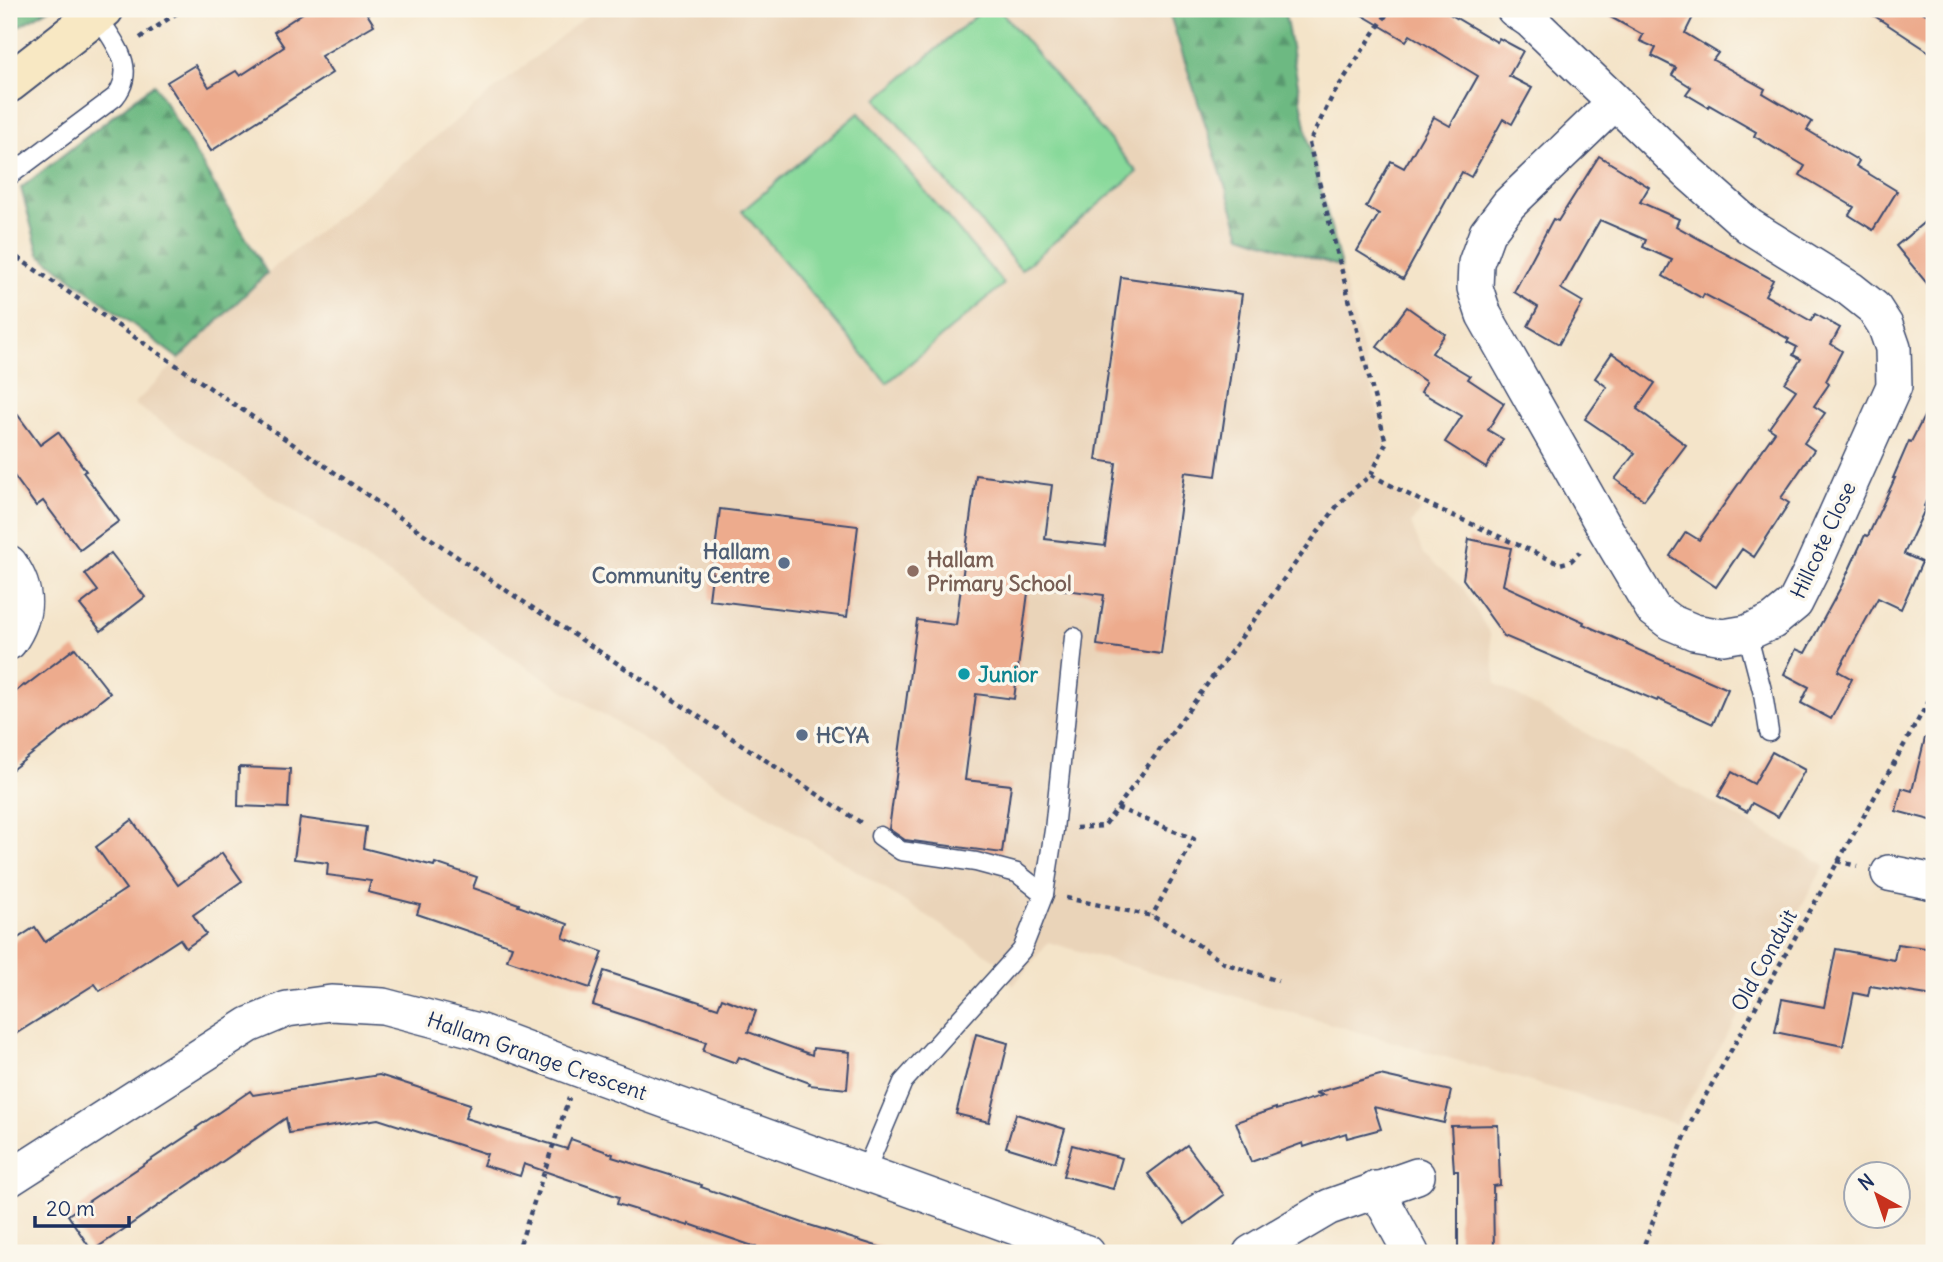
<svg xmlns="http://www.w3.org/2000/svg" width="1943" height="1262" font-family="Delius,sans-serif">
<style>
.built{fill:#ead4b9}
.green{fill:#87d99a;stroke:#51847c;stroke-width:2}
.forest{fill:url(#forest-firs);stroke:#447470;stroke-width:2}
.building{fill:#edab8d}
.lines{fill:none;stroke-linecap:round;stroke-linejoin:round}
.lane-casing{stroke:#3c4a6e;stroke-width:21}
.street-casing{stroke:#3c4a6e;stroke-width:38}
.secondary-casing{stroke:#3c4a6e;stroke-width:42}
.path{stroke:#3c4a6e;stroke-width:4.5;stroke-dasharray:5 5;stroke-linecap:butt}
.lane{stroke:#fff;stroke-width:18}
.street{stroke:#fff;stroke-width:35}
.secondary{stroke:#f8e8c3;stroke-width:38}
.service-dot{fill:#5c6f8a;stroke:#fbf7ec;stroke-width:2.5}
.education-dot{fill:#8d6e63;stroke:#fbf7ec;stroke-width:2.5}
.culture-dot{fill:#0f9aa8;stroke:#fbf7ec;stroke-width:2.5}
.labels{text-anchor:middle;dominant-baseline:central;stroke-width:7;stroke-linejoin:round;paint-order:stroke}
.street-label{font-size:21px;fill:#1b2f5e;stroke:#fbf7ec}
.service-label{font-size:21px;font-weight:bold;fill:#4e5e75;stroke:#fbf7ec;text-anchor:end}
.education-label{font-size:21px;font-weight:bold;fill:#785e54;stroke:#fbf7ec;text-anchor:start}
.culture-label{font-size:21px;font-weight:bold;fill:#0d838f;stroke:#fbf7ec;text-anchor:start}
</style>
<defs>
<pattern id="forest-firs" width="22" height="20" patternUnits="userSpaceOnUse" patternTransform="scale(1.75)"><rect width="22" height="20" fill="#6db982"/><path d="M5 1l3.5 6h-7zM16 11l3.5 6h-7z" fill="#59976e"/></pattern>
</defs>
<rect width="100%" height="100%" fill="#fbf7ec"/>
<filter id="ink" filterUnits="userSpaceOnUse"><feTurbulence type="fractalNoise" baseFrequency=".0143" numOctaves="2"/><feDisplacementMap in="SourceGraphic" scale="14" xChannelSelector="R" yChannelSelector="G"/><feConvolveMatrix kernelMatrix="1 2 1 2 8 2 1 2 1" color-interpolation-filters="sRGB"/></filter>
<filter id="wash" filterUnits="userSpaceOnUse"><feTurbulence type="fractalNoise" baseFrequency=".00686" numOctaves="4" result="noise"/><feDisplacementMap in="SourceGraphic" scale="28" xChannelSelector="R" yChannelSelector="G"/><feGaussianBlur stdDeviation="1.57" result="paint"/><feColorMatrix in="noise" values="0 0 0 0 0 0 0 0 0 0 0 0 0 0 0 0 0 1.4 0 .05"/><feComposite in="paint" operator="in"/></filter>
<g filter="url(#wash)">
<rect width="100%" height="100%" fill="#f4e4c9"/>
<path class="built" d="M595 9H1284L1309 143 1386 443 1371 475 1421 510 1411 523 1423 554 1463 588 1490 634 1496 684 1825 865 1676 1124 1048 942 1013 986 998 962 846 864 534 672 134 404 267 273Z"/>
<g class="green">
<path d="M984 9H999L1137 172 1021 270 877 99Z"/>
<path d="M859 113 1004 284 887 383 742 211Z"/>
</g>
<g class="forest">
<path d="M9 9H49L9 32Z"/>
<path d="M1168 9H1284L1309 143 1341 267 1241 235Z"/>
<path d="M154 84 267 273 179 359 39 254 21 188Z"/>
</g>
<g id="blocks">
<g class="building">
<path d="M309 9H364L374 25 321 56 332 73 211 151 167 82 195 65 209 87 236 71 240 76 284 47 274 32Z"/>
<path d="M1352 9H1441L1497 42 1499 38 1523 51 1509 76 1532 88 1512 124 1503 119 1471 177 1462 172 1403 279 1357 251 1379 214 1366 207 1391 161 1404 168 1434 117 1450 126 1478 76 1410 35 1406 41Z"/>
<path d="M1596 9H1676L1693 17 1685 33 1718 53 1713 60 1765 89 1763 93 1812 122 1807 130 1859 161 1856 166 1897 191 1873 230 1849 215 1854 207 1800 175 1805 166 1754 136 1756 132 1709 105 1708 107 1686 94 1691 87 1672 75 1676 68 1652 56 1656 48 1640 41 1643 35Z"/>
<path d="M1864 9H1917L1934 18V55Z"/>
<path d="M1599 156 1649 187 1640 202 1679 219 1676 226 1773 280 1765 295 1811 321 1815 314 1840 328 1831 344 1842 351 1826 381 1829 384 1814 406 1825 413 1804 443 1814 450 1781 498 1789 503 1754 557 1742 549 1716 587 1670 556 1686 532 1699 540 1775 432 1769 428 1796 390 1785 383 1801 359 1793 355 1797 347 1787 342 1789 339 1704 294 1702 298 1663 276 1672 260 1643 247 1646 240 1600 220 1561 289 1583 302 1559 344 1528 326 1538 307 1514 292 1553 219 1558 221Z"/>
<path d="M1934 214V292L1896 246Z"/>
<path d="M1121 277 1242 294 1216 476 1185 472 1161 654 1097 645 1104 595 1029 585 1014 699 976 694 965 780 1011 785 1002 853 905 840 889 829 917 620 956 625 976 475 1052 485 1045 539 1105 546 1116 463 1096 460Z"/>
<path d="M1407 307 1445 334 1432 353 1470 376 1468 379 1504 403 1488 430 1503 439 1486 468 1445 442 1462 416 1421 392 1426 382 1377 347Z"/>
<path d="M1612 353 1655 383 1637 409 1686 445 1644 500 1615 479 1635 453 1585 419 1607 387 1595 378Z"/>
<path d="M1934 397V483L1924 506 1926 507 1904 554 1922 562 1901 609 1878 598 1838 671 1852 679 1831 719 1801 703 1809 687 1784 674 1796 649 1805 653 1842 585 1865 535 1868 536 1895 478H1893L1909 441 1911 442Z"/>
<path d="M9 403 40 445 58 432 86 471 83 472 119 521 80 550 43 501 36 506 9 469Z"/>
<path d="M720 509 858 526 847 617 709 600Z"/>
<path d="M1469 539 1511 548 1503 585 1584 622 1583 624 1628 644 1627 645 1728 689 1713 724 1658 699 1657 701 1504 636 1463 579Z"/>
<path d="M111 553 145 597 101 631 80 605 98 591 85 574Z"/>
<path d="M75 648 110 693 9 772V697L24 685 25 686Z"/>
<path d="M1925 738 1934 739V821L1896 811 1902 788 1912 791Z"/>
<path d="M1772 752 1805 770 1778 817 1752 803 1747 812 1718 796 1732 772 1754 784Z"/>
<path d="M239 767 290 769 288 808 238 806Z"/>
<path d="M300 818 366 827 363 848 434 866 435 863 477 877 473 888 519 904 518 906 568 924 563 938 603 952 590 988 507 960 512 946 417 914 420 905 368 892 371 881 327 875 328 863 294 859Z"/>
<path d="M132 820 178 885 222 853 242 881 193 915 206 934 186 948 180 939 100 991 95 984 9 1038V944L35 927 45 942 126 889 96 847Z"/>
<path d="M1897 944 1934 949V996L1870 986 1868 996 1854 993 1843 1046 1775 1032 1782 999 1824 1007 1836 949 1894 960Z"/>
<path d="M604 971 718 1008 722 998 756 1011 748 1032 812 1055 813 1048 850 1052 847 1089 809 1085 810 1083 739 1057 736 1063 703 1051 706 1042 593 1005Z"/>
<path d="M976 1034 1008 1043 989 1122 956 1114Z"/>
<path d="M379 1075 470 1104 465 1118 567 1149 571 1139 613 1154 612 1157 702 1185 701 1187 803 1223 883 1248V1253H773L689 1224V1226L617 1204 619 1197 524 1164 520 1176 483 1165 487 1154 378 1119 289 1133 286 1118 92 1251 68 1215 197 1129 196 1128 250 1091 253 1095Z"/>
<path d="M1380 1075 1451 1091 1444 1123 1374 1107 1381 1129 1347 1138 1346 1133 1304 1147 1303 1143 1251 1162 1236 1122 1276 1108V1110L1324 1095 1315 1093Z"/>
<path d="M1016 1114 1065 1129 1055 1162 1006 1147Z"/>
<path d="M1498 1125 1500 1185 1493 1186 1494 1253H1458V1171H1454L1451 1126Z"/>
<path d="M1072 1145 1122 1158 1113 1189 1063 1176Z"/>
<path d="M1187 1145 1224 1195 1185 1224 1148 1174Z"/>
</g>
</g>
</g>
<g filter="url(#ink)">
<use href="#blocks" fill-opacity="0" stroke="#3c4a6e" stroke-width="2"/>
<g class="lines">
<defs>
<g id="lane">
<path d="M9 176 115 97C139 67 113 42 96 14"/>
<path d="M1747 633 1763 694 1769 732"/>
<path d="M880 836 901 851 976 862 1017 873 1044 894"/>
<path d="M865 1172 903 1082 1022 950 1044 894 1054 830 1074 637"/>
</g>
<g id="street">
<path d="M1514 9 1530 20 1689 173 1749 226 1850 289 1874 308 1885 325 1893 348 1894 386 1811 571 1795 603 1773 621 1747 633 1723 637 1694 632 1670 622 1653 609 1603 525 1484 315 1475 288 1476 263 1487 233 1509 204 1615 102"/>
<path d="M9 563C29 591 28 615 9 642"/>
<path d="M1889 873 1934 882"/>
<path d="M9 1179 249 1025 287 1009 331 1003 383 1006 478 1031 579 1069 1087 1253"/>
<path d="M1376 1189 1411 1253"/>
<path d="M1251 1253 1329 1207 1417 1176"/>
</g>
<path id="secondary" d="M9 83 104 9"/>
</defs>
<use href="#lane" class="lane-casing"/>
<use href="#street" class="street-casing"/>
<use href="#secondary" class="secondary-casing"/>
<g class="path">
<path d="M140 38 183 9"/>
<path d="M9 252 315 459 501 587 863 824"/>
<path d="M1371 475 1421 501 1560 564 1571 561 1580 552"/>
<path d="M1117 808 1194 839 1152 916"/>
<path d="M1076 828 1104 826 1337 506 1355 488 1371 475 1386 443 1309 143 1333 95 1390 9"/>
<path d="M1837 861 1857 866"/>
<path d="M1066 898 1152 916 1178 931 1224 963 1278 981"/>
<path d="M517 1253 569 1098"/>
<path d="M1641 1253 1690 1123 1934 692"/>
</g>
<use href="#lane" class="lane"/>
<use href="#street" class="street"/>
<use href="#secondary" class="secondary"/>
</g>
</g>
<g class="service-dot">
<circle cx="784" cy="563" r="7"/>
<circle cx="802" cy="735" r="7"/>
</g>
<circle class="education-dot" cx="913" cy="571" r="7"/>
<circle class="culture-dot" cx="964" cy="674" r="7"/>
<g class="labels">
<g class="street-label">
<text transform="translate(1823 540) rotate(-65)">Hillcote Close</text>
<text transform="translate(1764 960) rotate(-61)">Old Conduit</text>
<text transform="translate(537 1056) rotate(19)">Hallam Grange Crescent</text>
</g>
<g class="service-label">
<text x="770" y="551">Hallam<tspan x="770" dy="24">Community Centre</tspan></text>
<text x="816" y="735" text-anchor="start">HCYA</text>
</g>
<g class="education-label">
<text x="927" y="559">Hallam<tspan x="927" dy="24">Primary School</tspan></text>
</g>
<g class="culture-label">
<text x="978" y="674">Junior</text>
</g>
</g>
<rect width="1943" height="1262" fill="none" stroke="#fbf7ec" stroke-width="35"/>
<g transform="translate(1877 1195) rotate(320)"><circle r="33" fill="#fbf7ec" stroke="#a1a7b3" stroke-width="2"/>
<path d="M0-5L12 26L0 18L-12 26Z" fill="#c8321e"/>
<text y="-10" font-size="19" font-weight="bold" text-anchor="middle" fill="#1b2f5e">N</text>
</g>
<path d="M35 1216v10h94v-10" fill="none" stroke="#1b2f5e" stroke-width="3.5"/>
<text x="46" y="1216" font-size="21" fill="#1b2f5e" stroke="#fbf7ec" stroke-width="5" paint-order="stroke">20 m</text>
</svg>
